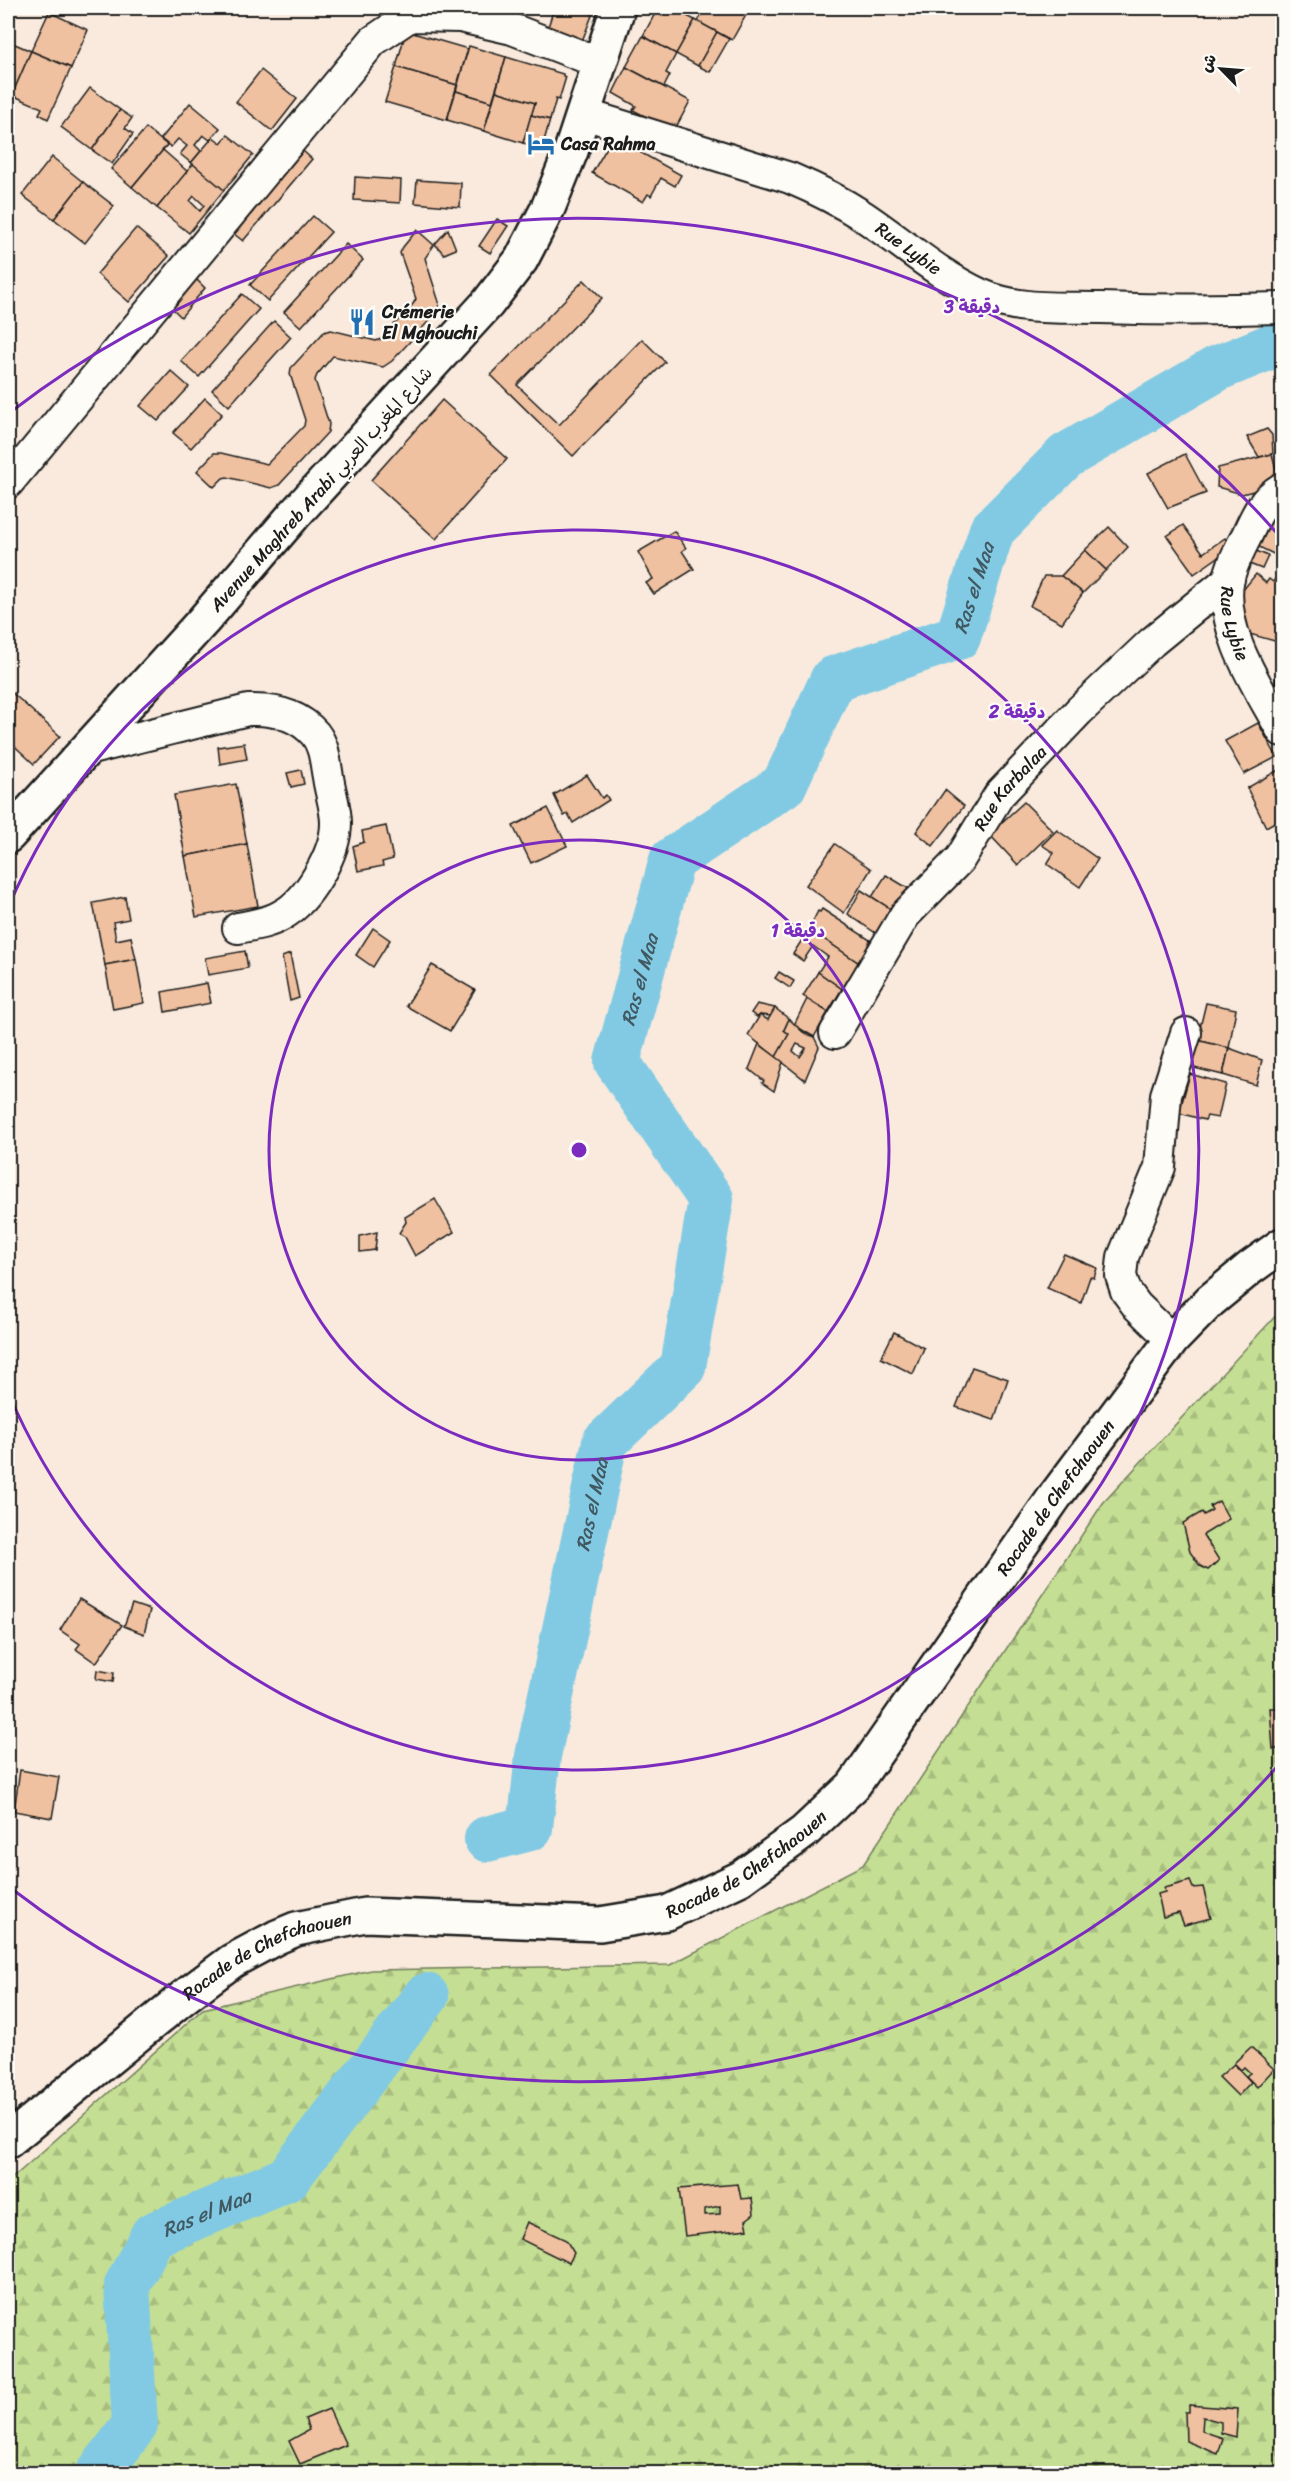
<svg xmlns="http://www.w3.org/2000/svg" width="1290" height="2481" font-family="Sriracha,'Playpen Sans Arabic',sans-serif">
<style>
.forest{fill:url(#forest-firs);stroke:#707d58;stroke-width:1.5}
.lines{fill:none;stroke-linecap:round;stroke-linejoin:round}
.river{stroke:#82cae3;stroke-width:46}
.building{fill:#f0c1a0;stroke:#1c1c1c;stroke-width:1.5;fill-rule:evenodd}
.street-casing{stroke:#1c1c1c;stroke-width:34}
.secondary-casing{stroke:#1c1c1c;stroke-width:38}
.street{stroke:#fdfcf7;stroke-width:30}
.secondary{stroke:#fdfcf7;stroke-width:33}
.ring{fill:none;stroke:#7b2cbf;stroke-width:3}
.labels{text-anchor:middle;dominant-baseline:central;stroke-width:4.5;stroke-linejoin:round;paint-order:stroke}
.poi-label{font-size:18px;font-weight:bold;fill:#1c1c1c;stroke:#fdfcf7;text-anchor:start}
.street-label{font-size:18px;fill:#1c1c1c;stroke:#fdfcf7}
.water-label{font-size:20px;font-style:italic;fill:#405962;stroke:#fdfcf7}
.centre{fill:#7b2cbf;stroke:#fdfcf7;stroke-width:3}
.ring-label{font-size:18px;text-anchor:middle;font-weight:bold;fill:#7b2cbf;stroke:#fdfcf7;stroke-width:4.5;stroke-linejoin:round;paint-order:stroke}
</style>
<defs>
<pattern id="forest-firs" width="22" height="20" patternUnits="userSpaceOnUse" patternTransform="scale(1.5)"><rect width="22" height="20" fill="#c4de94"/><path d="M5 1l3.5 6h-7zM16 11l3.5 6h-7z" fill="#a8be7f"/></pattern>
</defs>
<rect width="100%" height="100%" fill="#f9eadd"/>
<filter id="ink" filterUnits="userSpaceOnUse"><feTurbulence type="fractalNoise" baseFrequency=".0167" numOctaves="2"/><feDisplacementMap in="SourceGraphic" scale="12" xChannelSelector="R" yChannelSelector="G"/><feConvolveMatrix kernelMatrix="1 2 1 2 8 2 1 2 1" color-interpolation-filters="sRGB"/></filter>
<g filter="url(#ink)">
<path class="forest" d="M1282 1309V2473H8V2182L203 2009 371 1970 670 1965 863 1865 1103 1503Z"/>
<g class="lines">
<g class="river">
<path id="s1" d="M487 1839 530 1828 538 1756 605 1442 683 1367 711 1199 617 1062 672 860 784 785 833 679 958 637 992 530 1066 456 1218 368 1282 342"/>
<path id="s2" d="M98 2474 135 2425 127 2285 153 2235 287 2179 426 1996"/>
</g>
</g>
<g class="building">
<path d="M554 8H595L582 41 548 27Z"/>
<path d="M658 8H671L695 20 676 54 643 36Z"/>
<path d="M705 8H750L732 40 698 22Z"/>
<path d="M49 12 88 30 71 68 31 51Z"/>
<path d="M695 20 717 32 698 66 676 54Z"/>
<path d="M406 31 468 49 457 85 396 67Z"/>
<path d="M717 32 729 39 710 72 698 66Z"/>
<path d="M643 36 676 54 666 73 670 75 664 87 626 67Z"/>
<path d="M8 41 31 51 12 95 8 93Z"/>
<path d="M469 46 506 57 492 102 456 91Z"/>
<path d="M31 51 71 68 48 119 39 114 42 108 12 95Z"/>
<path d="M506 57 563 74V76L566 77 559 100 556 99 550 120 531 115 535 103 496 91Z"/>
<path d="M396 67 457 85 447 120 385 102Z"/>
<path d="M626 67 690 101 674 131 633 110 636 106 613 93Z"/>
<path d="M261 70 297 99 272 131 236 102Z"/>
<path d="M90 88 120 110 92 150 61 127Z"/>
<path d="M456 91 492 102 484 131 447 120Z"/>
<path d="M496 91 535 103 523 143 484 131Z"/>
<path d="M190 103 220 128 210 140 203 135 195 145 201 151 191 163 180 154 187 146 178 139 171 147 161 139Z"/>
<path d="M120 110 132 118 125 128 133 134 112 164 92 150Z"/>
<path d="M531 115 550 120 542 148 523 143Z"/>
<path d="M146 128 167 145 132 187 111 169Z"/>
<path d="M228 135 253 155 224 190 191 163 213 137 221 143Z"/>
<path d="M613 137 681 175 675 186 661 178 651 196 648 194 643 202 592 173Z"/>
<path d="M163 150 188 172 157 208 132 187Z"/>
<path d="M303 151 312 159 243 241 234 234Z"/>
<path d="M52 157 83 182 54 219 22 195Z"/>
<path d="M193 164 224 190 189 233 157 208ZM194 196 204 205 200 211 190 201Z"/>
<path d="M355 177 401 180 400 203 354 200Z"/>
<path d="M417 180 461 183 460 207 415 203Z"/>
<path d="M83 182 114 206 85 243 54 219Z"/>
<path d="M313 216 331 232 268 301 250 285Z"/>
<path d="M497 219 508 226 490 253 479 246Z"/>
<path d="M136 228 169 256 129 302 97 274Z"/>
<path d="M448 229 456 249 444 254 435 244Z"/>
<path d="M417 230 434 245 425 258 439 302 438 311 392 361 383 367 333 356 317 375 315 380 329 424 328 432 279 485 271 488 227 477 223 478 214 487 197 471 214 453H221L267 464 304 426 305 420 290 374 291 368 324 332 331 330 376 341 381 339 413 304 416 299 400 253 403 247Z"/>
<path d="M346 244 363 260 301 327 284 312Z"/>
<path d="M196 279 205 288 181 317 172 308Z"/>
<path d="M584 280 602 298 517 385 559 425 642 339 665 362 573 456 491 375Z"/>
<path d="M242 294 259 309 199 377 181 361Z"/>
<path d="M274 321 291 337 229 406 212 390Z"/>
<path d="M171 371 189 387 158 421 140 406Z"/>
<path d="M205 398 222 414 191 448 173 433Z"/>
<path d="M442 400 507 459 436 539 371 480Z"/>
<path d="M1267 429 1272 435 1273 454 1259 457 1247 437Z"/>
<path d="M1185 454 1206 493 1168 508 1148 473Z"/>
<path d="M1272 454 1280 484 1242 494 1217 487 1218 468Z"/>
<path d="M1275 514 1282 518V558L1259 547Z"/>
<path d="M1183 525 1203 553 1225 538 1231 548 1194 574 1167 536Z"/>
<path d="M1109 527 1128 547 1106 570 1085 550Z"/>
<path d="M674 531 686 548 682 551 694 569 654 594 646 583 653 579 638 552Z"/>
<path d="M1085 550 1106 570 1083 593 1061 576Z"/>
<path d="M1254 550 1268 556 1262 569 1247 563Z"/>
<path d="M1281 570H1282V643L1239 631 1235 608 1243 602 1238 596 1256 574 1266 583 1269 579 1273 582Z"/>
<path d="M1044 576H1061L1083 593 1062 623 1030 606Z"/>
<path d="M1279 659H1282V700L1273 697Z"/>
<path d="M8 689 60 736 34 764 8 740Z"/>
<path d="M1258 723 1277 757 1244 774 1225 741Z"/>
<path d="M244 743 247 759 220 764 218 747Z"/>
<path d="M1282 768V818L1266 827 1247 788Z"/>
<path d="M301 770 304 784 291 787 287 773Z"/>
<path d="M587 775 602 798 606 795 609 800 573 823 568 814 564 816 554 795Z"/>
<path d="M236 784 247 844 185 856 174 795Z"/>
<path d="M945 790 964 806 933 846 916 832Z"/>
<path d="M1024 802 1053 831 1018 865 989 834Z"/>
<path d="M548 808 567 846 531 863 513 826Z"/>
<path d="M1282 818V837L1275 822Z"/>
<path d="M386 826 393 859 382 862 383 866 358 871 353 846 364 842 362 831Z"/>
<path d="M1057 830 1098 859 1080 887 1047 864 1054 853 1042 845Z"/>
<path d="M247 844 258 906 196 917 185 856Z"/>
<path d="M835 844 871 869 844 913 806 885Z"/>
<path d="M886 875 911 890 893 911 872 897Z"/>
<path d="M861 890 891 909 877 934 848 914Z"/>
<path d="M125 897 129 919 113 922 116 940 131 937 136 959 105 965 93 903Z"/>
<path d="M822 909 870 940 868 945 870 947 859 963 809 929 818 911 820 912Z"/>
<path d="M373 928 390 940 373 967 356 955Z"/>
<path d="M809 929 859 963 842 989 818 972 828 957 813 946 803 961 793 954Z"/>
<path d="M245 951 248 968 208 975 205 958Z"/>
<path d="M290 954 299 998 290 1001 282 957Z"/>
<path d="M136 959 144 1003 113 1009 105 965Z"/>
<path d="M432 965 475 990 450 1031 406 1006Z"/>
<path d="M779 972 794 981 790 988 775 978Z"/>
<path d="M818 972 842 989 828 1012 803 996Z"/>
<path d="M207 983 211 1003 165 1012 162 992Z"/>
<path d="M807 999 828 1012 814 1037 794 1025Z"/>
<path d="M1206 1003 1236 1009 1229 1048 1197 1040Z"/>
<path d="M757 1004 775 1008 771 1016 760 1015 757 1017 751 1013Z"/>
<path d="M775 1008 789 1019 784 1030 789 1034 776 1057 748 1035 760 1015 768 1020Z"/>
<path d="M789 1019 803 1032 814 1037 819 1047 805 1080 776 1057 789 1034 784 1030ZM797 1044 806 1048 800 1057 793 1051Z"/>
<path d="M1197 1040 1229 1048 1223 1075 1190 1067Z"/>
<path d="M759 1044 783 1062 774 1091 762 1083 764 1081 749 1069Z"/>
<path d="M1229 1048 1262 1060 1256 1085 1223 1075Z"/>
<path d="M1190 1074 1226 1084 1218 1118 1207 1116 1205 1120 1179 1113Z"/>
<path d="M435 1199 454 1232 415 1256 405 1237 399 1233 406 1222 405 1217Z"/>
<path d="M377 1232 375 1250 360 1252V1236Z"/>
<path d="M1064 1254 1097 1268 1094 1278 1090 1277 1081 1303 1047 1288Z"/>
<path d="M894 1332 924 1348 913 1374 881 1358Z"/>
<path d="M972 1367 1008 1379 994 1420 956 1407Z"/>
<path d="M1219 1501 1229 1519 1203 1535 1219 1560 1208 1570 1200 1566 1190 1552 1183 1523 1202 1512 1204 1515 1212 1510 1210 1506Z"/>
<path d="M79 1599 122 1625 96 1663 76 1649 80 1644 60 1630Z"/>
<path d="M132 1604 150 1610 144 1634 124 1626Z"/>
<path d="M97 1670 114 1673 113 1682 96 1679Z"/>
<path d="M1270 1708H1282V1749H1273Z"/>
<path d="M20 1770 59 1777 52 1818 14 1811Z"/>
<path d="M1190 1881 1193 1888 1203 1887 1211 1918 1184 1925 1179 1913 1163 1917 1158 1894 1165 1892 1164 1888Z"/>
<path d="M1251 2047 1274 2069 1257 2087 1246 2076 1250 2073 1244 2067 1241 2070 1234 2063Z"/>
<path d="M1234 2064 1251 2082 1238 2096 1219 2077Z"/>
<path d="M738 2184 741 2199 752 2198 754 2214 746 2220 748 2229 685 2236 679 2189ZM720 2206V2214L705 2215V2209Z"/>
<path d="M527 2222 566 2240 574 2253 569 2263 520 2239Z"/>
<path d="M1189 2405 1238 2409 1236 2437 1221 2433V2422L1203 2417 1202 2431 1223 2438 1218 2454 1186 2441 1185 2412H1189Z"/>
<path d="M329 2409 346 2445 300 2464 289 2441 309 2430 305 2419Z"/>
</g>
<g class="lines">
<defs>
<g id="street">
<path id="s3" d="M584 114 790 178C816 189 840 201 863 216 902 242 937 274 980 294 1018 311 1060 307 1101 308 1161 310 1222 310 1282 308"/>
<path d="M8 483 373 41 410 16 460 17 512 29 600 63"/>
<path id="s4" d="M1282 488C1263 499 1256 515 1247 535 1240 549 1231 565 1228 582 1221 634 1258 686 1282 731"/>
<path d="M83 751 248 710C273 709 298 714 315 734 325 747 325 762 328 777 330 792 336 808 336 823 336 853 308 901 282 915 269 923 253 925 238 928"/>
<path id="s5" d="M835 1033 905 915 960 859 999 795 1079 711 1152 642 1229 579"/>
<path d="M1172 1340 1137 1306 1126 1291 1121 1276 1123 1257 1160 1167 1166 1095 1186 1033"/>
</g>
<g id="secondary">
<path d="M8 836 203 621 294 515 488 303 521 260 548 208 571 151 618 8"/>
<path id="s6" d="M8 2141 184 1997 232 1961 277 1937 296 1929 365 1915 600 1924 667 1913 741 1878 804 1832 853 1786 1056 1495 1172 1340 1210 1301 1250 1268 1282 1245"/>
</g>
</defs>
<use href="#street" class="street-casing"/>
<use href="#secondary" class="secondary-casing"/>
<use href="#street" class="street"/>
<use href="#secondary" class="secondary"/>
</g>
</g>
<g class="ring">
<circle cx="579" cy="1150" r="310"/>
<path d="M8 908A620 620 0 1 1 8 1392"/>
<path d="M1282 1761A931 931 0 0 1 12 1889M12 411A931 931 0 0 1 1282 539"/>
</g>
<defs>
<symbol id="hotel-bare" viewBox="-9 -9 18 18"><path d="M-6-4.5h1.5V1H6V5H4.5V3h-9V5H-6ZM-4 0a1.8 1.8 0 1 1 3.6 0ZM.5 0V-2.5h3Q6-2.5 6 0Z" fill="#1f6fb2" stroke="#fdfcf7" stroke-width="2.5" paint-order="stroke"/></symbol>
<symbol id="restaurant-bare" viewBox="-9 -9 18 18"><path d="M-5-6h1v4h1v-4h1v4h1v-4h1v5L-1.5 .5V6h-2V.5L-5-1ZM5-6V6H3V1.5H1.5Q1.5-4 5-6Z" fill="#1f6fb2" stroke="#fdfcf7" stroke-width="2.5" paint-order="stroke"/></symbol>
</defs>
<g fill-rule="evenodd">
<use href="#hotel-bare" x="522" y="125" width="38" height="38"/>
<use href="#restaurant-bare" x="343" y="303" width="38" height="38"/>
</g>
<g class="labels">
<g class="poi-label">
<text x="561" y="144">Casa Rahma</text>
<text x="382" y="312">Crémerie<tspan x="382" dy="21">El Mghouchi</tspan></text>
</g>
<g class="street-label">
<text stroke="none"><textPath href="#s3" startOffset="354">Rue Lybie</textPath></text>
<text transform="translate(321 489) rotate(-48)">Avenue Maghreb Arabi شارع المغرب العربي</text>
<text stroke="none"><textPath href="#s4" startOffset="153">Rue Lybie</textPath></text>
<text stroke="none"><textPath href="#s5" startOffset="303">Rue Karbalaa</textPath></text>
<text stroke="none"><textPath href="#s6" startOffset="1312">Rocade de Chefchaouen</textPath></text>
<text stroke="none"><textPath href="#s6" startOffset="826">Rocade de Chefchaouen</textPath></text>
<text stroke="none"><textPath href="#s6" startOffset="322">Rocade de Chefchaouen</textPath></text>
</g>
<g class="water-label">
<text stroke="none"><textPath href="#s1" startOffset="1527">Ras el Maa</textPath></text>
<text stroke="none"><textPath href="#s1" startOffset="968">Ras el Maa</textPath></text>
<text stroke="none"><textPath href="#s1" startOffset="374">Ras el Maa</textPath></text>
<text stroke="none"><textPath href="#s2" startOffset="316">Ras el Maa</textPath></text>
</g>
</g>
<circle cx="579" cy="1150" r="9" class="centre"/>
<g class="ring-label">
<text x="972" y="313">3 دقيقة</text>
<text x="1017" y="718">2 دقيقة</text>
<text x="798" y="937">1 دقيقة</text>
</g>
<rect width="1290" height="2481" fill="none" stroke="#fdfcf7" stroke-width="30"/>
<rect x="15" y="15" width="1260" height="2451" fill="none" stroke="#1c1c1c" stroke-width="2" filter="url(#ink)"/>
<g transform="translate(1221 69) rotate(295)" stroke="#fdfcf7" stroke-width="4.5" paint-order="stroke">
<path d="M0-4.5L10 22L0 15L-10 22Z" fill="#1c1c1c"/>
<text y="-9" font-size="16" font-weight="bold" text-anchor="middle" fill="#1c1c1c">ش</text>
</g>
</svg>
